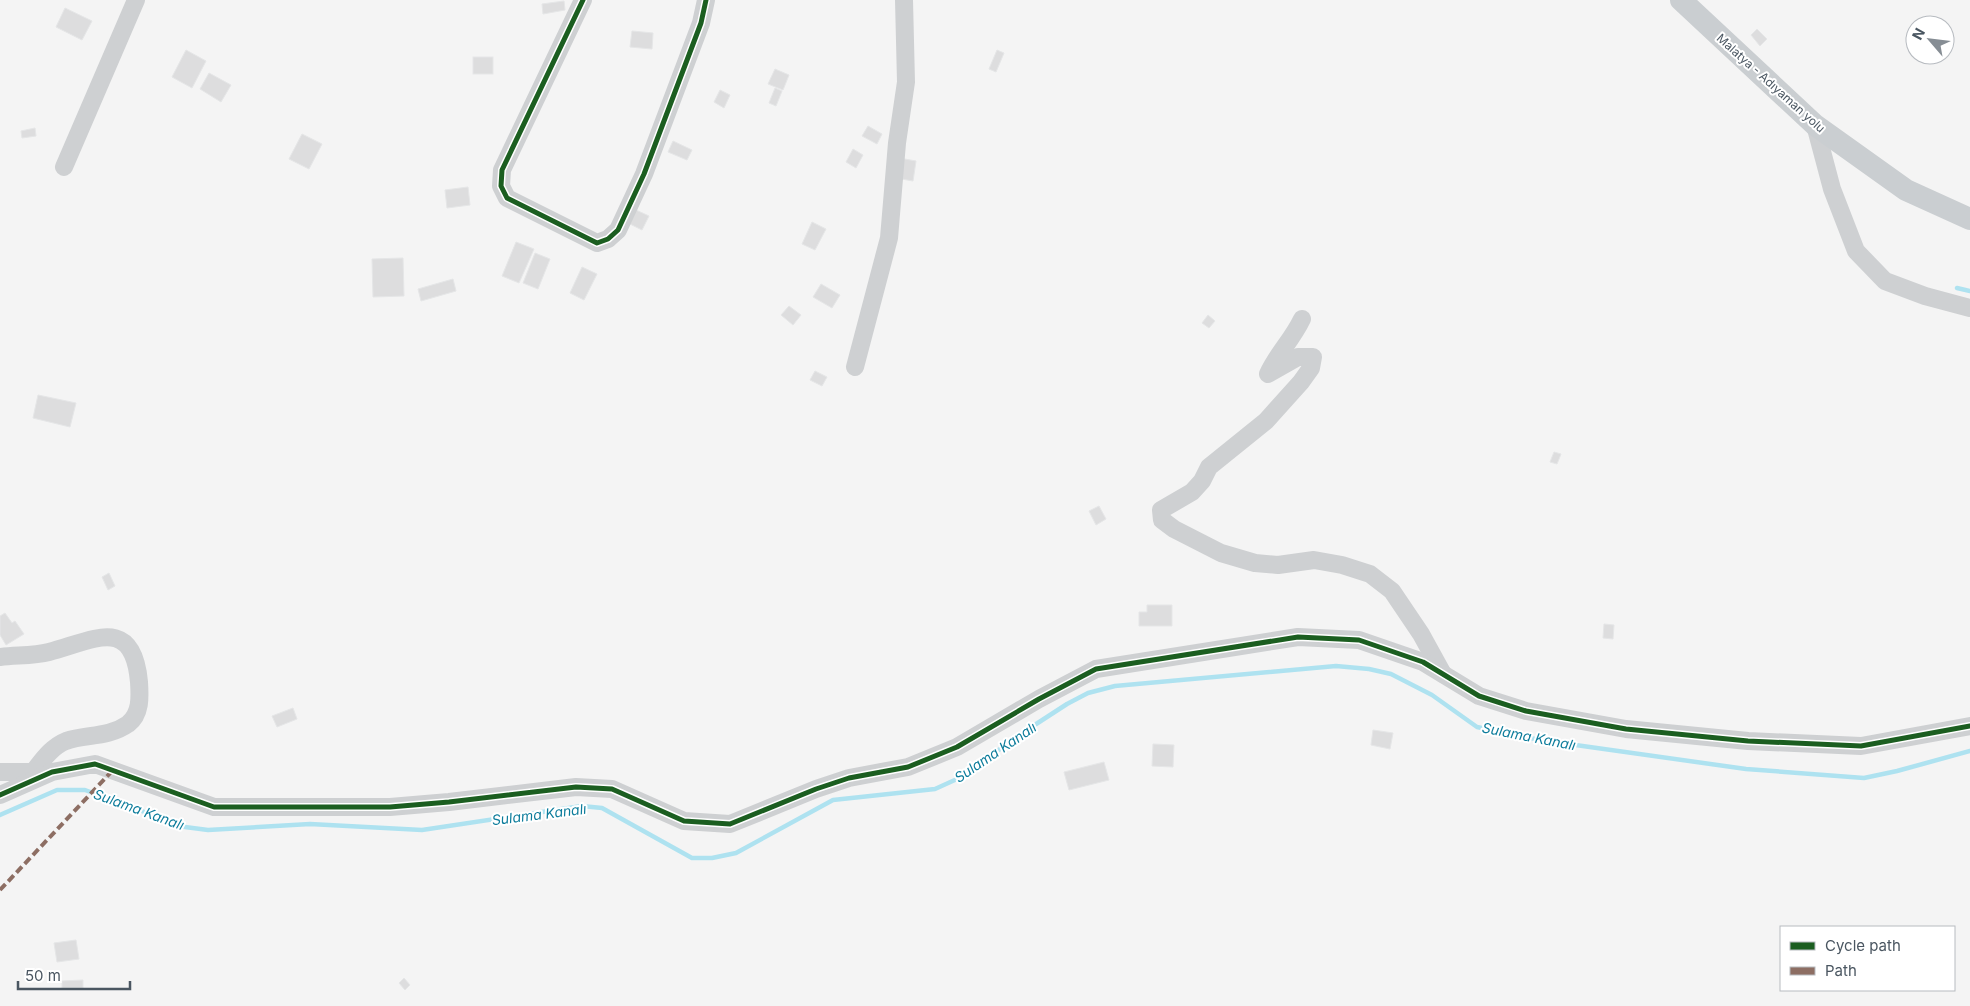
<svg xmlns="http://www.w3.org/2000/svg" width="1970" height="1006" font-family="Inter,sans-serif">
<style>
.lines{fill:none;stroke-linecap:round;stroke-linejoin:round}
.stream{stroke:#aee2f0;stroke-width:4.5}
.building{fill:#ddddde;stroke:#e5e6e7}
.minor{stroke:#ced0d2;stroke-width:18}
.major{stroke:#caced1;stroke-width:22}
.quiet{stroke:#8d6e63;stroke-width:4;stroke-dasharray:8 4;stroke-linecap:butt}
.cycleway-casing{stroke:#fff;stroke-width:8}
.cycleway{stroke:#1b5e20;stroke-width:5}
.labels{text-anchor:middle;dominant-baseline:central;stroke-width:4;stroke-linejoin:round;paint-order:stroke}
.street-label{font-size:12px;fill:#4a5661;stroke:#fff}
.water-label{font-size:14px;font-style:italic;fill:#0c7c9b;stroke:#fff}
</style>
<rect width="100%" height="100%" fill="#f4f4f4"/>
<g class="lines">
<g class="stream">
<path d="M1957 288 1970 291"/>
<path d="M0 815 57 790H85L185 827 208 830 310 824 422 830 582 806 602 808 692 858H712L736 853 833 800 935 789 957 779 1030 728 1067 704 1088 693 1115 686 1336 666 1369 669 1391 674 1432 695 1477 727 1540 740 1746 769 1864 778 1897 771 1970 751"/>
</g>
</g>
<g class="building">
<path d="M564 1 565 10 543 14 542 4Z"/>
<path d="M65 8 92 21 82 40 56 27Z"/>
<path d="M1757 29 1767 39 1760 46 1751 35Z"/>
<path d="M632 31 653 33 652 49 630 47Z"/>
<path d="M186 50 206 61 192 88 172 77Z"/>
<path d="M997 50 1004 53 996 72 989 69Z"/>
<rect x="473" y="57" width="20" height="17"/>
<path d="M775 69 789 75 783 90 768 84Z"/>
<path d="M209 73 231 85 221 102 200 89Z"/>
<path d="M775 88 782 91 776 106 769 103Z"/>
<path d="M720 90 730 95 724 108 714 102Z"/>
<path d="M868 126 882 134 877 144 862 136Z"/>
<path d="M35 128 36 136 22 138 21 131Z"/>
<path d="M302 134 322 144 309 169 289 159Z"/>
<path d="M673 141 692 150 687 160 668 152Z"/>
<path d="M853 149 863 155 856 168 846 162Z"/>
<path d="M899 158 916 161 913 181 896 178Z"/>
<path d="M468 187 470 205 447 208 445 190Z"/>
<path d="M636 210 649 216 642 230 630 224Z"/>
<path d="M812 222 826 229 815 250 802 244Z"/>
<path d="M516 242 534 249 519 283 502 276Z"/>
<path d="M535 253 550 259 538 289 523 283Z"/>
<path d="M403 258 404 296 373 297 372 259Z"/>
<path d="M582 267 597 274 584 300 570 293Z"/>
<path d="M453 279 456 291 421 301 418 289Z"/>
<path d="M821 284 840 295 832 308 813 297Z"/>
<path d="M789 306 801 315 793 325 781 315Z"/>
<path d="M1208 315 1215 321 1209 328 1202 323Z"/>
<path d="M815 371 827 377 822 386 810 380Z"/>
<path d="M38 395 76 403 70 427 33 418Z"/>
<path d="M1554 452 1561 454 1557 464 1550 462Z"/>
<path d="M1099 506 1106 519 1096 525 1089 511Z"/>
<path d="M109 573 115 586 108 590 102 577Z"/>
<path d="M1147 605H1172V626H1139V612H1147Z"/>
<path d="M5 613 12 623 15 621 24 634 6 645 0 635V616Z"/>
<path d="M1604 624 1614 625 1613 639 1603 638Z"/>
<path d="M293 708 297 719 277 727 272 716Z"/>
<path d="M1373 730 1393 733 1390 749 1371 745Z"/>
<path d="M1153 744 1174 745 1173 767 1152 766Z"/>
<path d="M1104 762 1109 780 1069 790 1064 772Z"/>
<path d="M76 940 79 959 57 962 54 943Z"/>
<path d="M404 978 410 985 405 990 399 983Z"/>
<path d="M83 980V988H62V981Z"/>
</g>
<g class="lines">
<g class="minor">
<path d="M583 0 502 170 501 186 507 198 597 243 608 239 618 230 644 174 701 23 706 0"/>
<path d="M1815 125 1832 189 1856 251 1885 281 1925 296 1970 308"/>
<path d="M64 167 136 0"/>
<path d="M1302 319C1292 340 1277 354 1268 374L1298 357H1313L1311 368 1301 382 1266 421 1209 467 1202 481 1192 492 1161 510 1162 520 1174 529 1221 553 1255 563 1278 565 1314 560 1342 565 1370 574 1392 591 1421 634 1443 674"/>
<path d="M855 367 889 238 897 143 906 82 904 0"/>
<path d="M0 657C16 655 34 656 49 652 94 640 133 615 139 682 140 697 141 714 128 724 108 738 86 734 66 741 51 747 42 761 33 772"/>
<path d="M0 772H44"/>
<path d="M0 795 52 772 95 764 214 807H390L449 802 576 787 612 789 684 821 730 824 816 789 849 778 908 767 957 747 1039 699 1096 669 1298 637 1359 640 1423 662 1479 696 1526 711 1626 729 1748 741 1861 746 1970 726"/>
</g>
<path class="major" d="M1681 0 1815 125 1906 190 1970 219"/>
<path class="quiet" d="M0 890 113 770"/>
<defs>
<g id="cycleway">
<path d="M583 0 502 170 501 186 507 198 597 243 608 239 618 230 644 174 701 23 706 0"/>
<path d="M0 795 52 772 95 764 214 807H390L449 802 576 787 612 789 684 821 730 824 816 789 849 778 908 767 957 747 1039 699 1096 669 1298 637 1359 640 1423 662 1479 696 1526 711 1626 729 1748 741 1861 746 1970 726"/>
</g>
</defs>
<use href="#cycleway" class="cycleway-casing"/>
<use href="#cycleway" class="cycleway"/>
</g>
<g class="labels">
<g class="street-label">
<text transform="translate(1771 83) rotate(42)">Malatya - Adıyaman yolu</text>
</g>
<g class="water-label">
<text transform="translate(1529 736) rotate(11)">Sulama Kanalı</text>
<text transform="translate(995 752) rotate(-34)">Sulama Kanalı</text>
<text transform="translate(139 809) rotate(20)">Sulama Kanalı</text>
<text transform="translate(539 814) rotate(-7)">Sulama Kanalı</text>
</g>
</g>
<rect x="1780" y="926" width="175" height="65" fill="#ffffff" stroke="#b7bbc0"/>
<rect x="1790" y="942" width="25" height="8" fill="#1b5e20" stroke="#b7bbc0"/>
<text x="1825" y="951" font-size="15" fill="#4a5661">Cycle path</text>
<rect x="1790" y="967" width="25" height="8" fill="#8d6e63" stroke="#b7bbc0"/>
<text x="1825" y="976" font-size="15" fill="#4a5661">Path</text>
<g transform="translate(1930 40) rotate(298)"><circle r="24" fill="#ffffff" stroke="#b7bbc0"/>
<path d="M0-4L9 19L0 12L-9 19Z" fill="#868d94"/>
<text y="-8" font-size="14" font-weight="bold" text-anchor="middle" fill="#4a5661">N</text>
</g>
<path d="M18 981v8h112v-8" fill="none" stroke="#4a5661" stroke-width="2.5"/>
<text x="25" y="981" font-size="15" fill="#4a5661" stroke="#ffffff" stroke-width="4" paint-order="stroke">50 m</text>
</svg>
